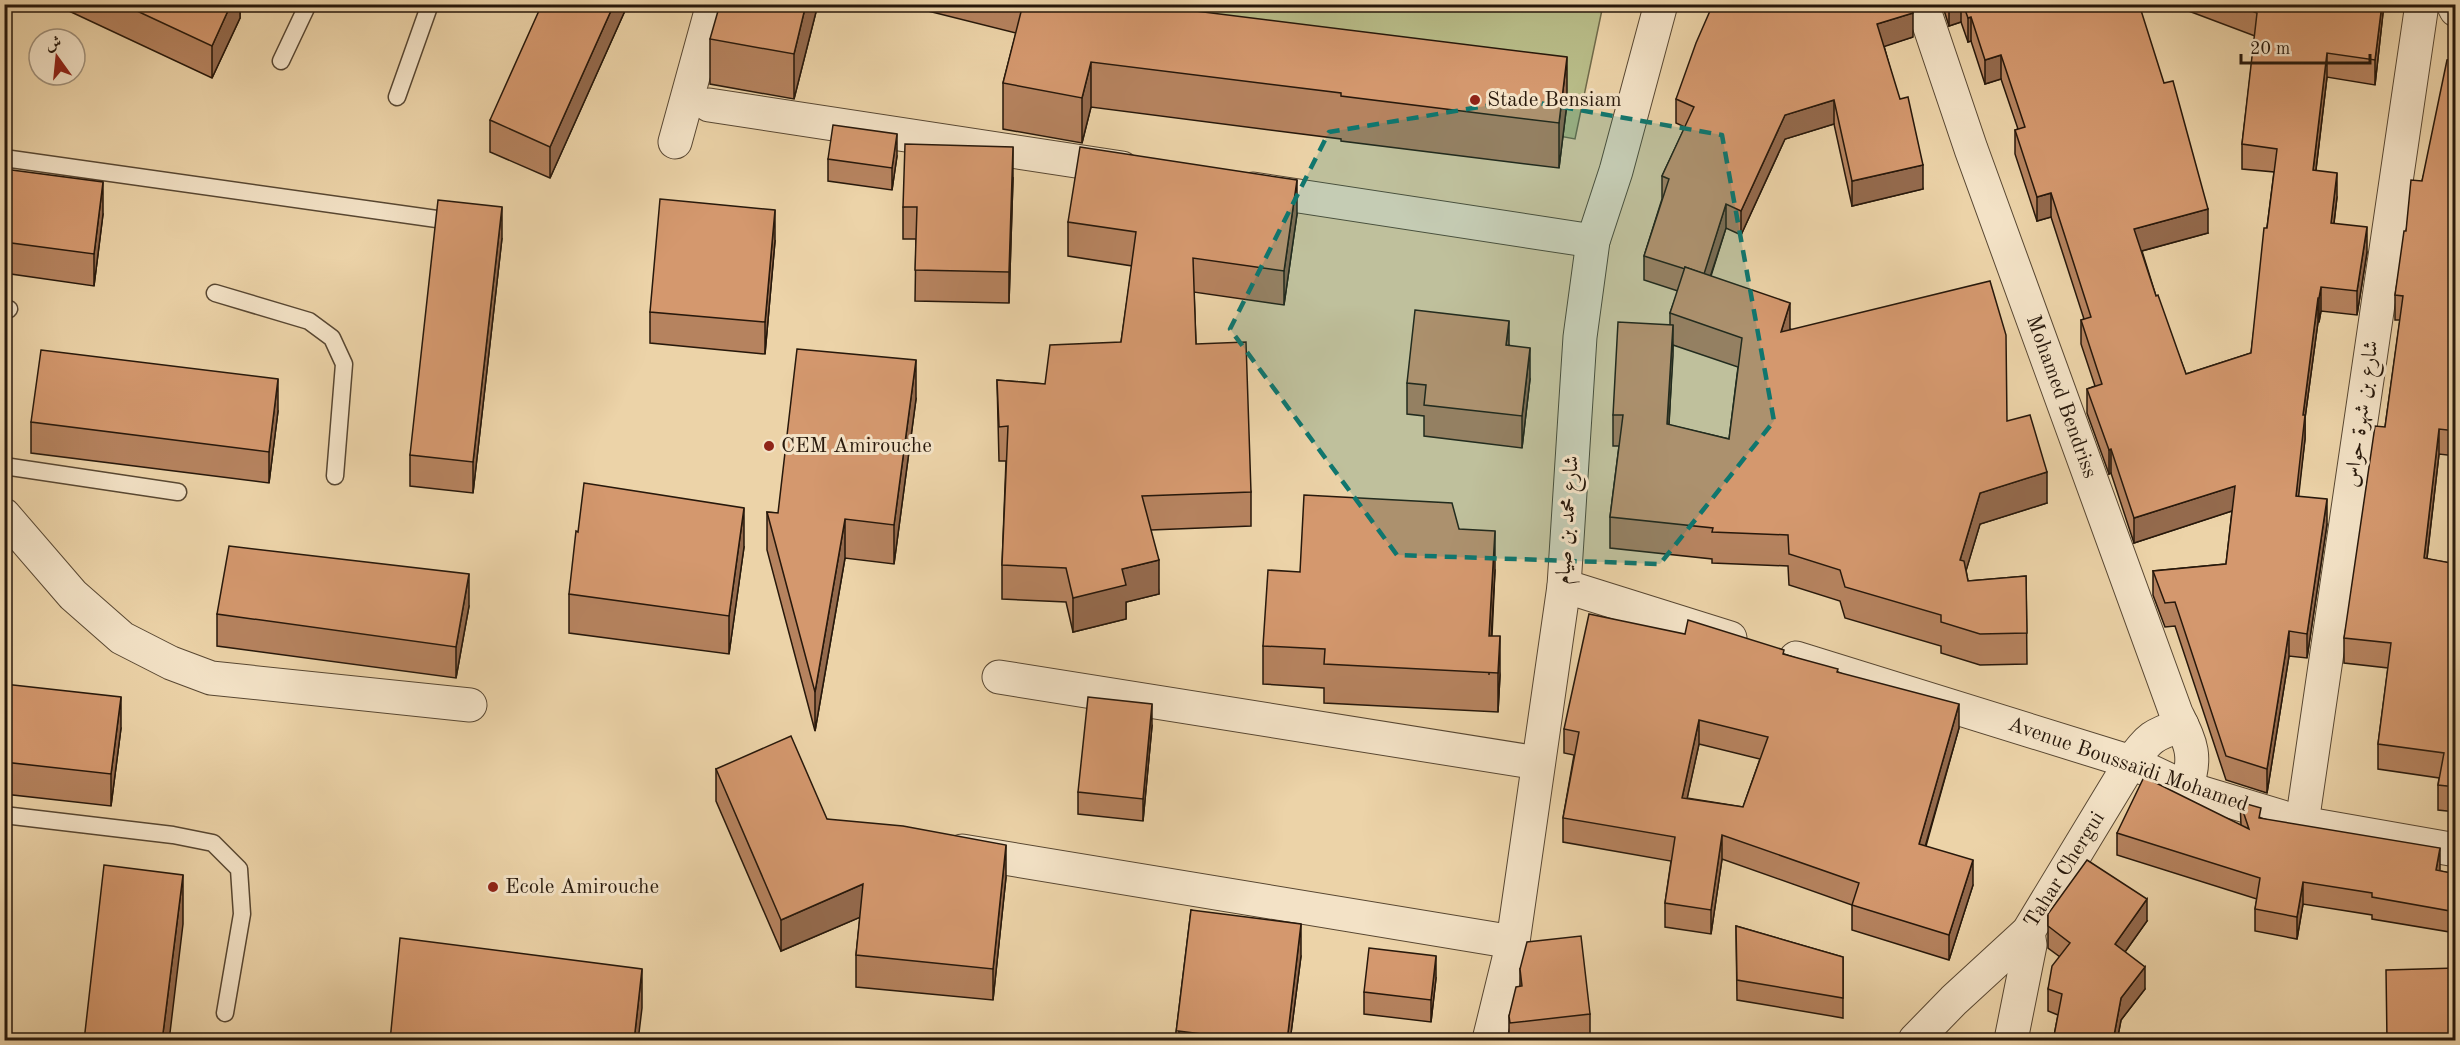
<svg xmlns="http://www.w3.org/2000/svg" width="2460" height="1045" font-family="'Old Standard TT',Amiri,serif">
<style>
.green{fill:#b8bc88;stroke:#706a4a;stroke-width:1.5}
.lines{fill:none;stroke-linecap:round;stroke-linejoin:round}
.lane-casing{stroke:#584732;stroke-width:19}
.street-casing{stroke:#584732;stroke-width:35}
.lane{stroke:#f3e2c6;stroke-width:16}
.street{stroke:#f3e2c6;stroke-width:33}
.wall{fill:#b6835f;stroke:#27180b;stroke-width:1.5;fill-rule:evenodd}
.shaded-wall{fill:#946a4d;stroke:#27180b;stroke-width:1.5}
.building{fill:#d4986e;stroke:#27180b;stroke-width:1.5;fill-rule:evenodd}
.marked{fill:#0f766e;fill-opacity:0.2;stroke:#0f766e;stroke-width:4.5;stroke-dasharray:12 8;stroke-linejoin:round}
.poi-dot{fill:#8f2418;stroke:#f3e2c6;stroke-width:2}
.labels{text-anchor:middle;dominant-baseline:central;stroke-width:6;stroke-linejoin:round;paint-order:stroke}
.poi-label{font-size:21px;fill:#27180b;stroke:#f3e2c6;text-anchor:start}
.street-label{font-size:21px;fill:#27180b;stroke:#f3e2c6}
</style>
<rect width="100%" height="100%" fill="#ecd3a8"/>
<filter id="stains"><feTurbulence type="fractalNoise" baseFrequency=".00333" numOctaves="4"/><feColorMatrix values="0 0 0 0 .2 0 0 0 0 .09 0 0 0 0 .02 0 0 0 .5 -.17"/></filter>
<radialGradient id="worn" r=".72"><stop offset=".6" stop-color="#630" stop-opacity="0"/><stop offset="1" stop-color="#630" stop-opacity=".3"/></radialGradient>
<path class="green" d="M1169 5H1603L1575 139 1159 62Z"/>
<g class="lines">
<defs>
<g id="lane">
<path d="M281 61 308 4"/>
<path d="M397 97 430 4"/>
<path d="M4 158 458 222"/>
<path d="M215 293 309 321 332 338 344 364 335 476"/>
<path d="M4 308 9 309"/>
<path d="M4 466 178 492"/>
<path d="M4 815 173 835 213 843 239 869 242 914 225 1013"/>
</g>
<g id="street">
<path d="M1922 4 1971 149 2176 713C2190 742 2198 755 2186 788"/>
<path d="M2453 4 2456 10"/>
<path d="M709 105 1122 168"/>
<path d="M675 142 713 4"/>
<path d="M1253 189 1593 241"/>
<path d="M4 515 73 595 122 638 171 663 211 678 470 705"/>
<path d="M1564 586 1730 638"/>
<path d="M1796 658 2131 762 2186 788 2302 823 2456 850"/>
<path d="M999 677 1538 763"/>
<path d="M2302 823 2422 4"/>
<path d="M962 851 1513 942"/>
<path d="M1489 1040 1513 942 1564 586 1580 337 1593 241 1616 171 1661 4"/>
<path d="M1915 1040 1954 1000 2028 932 2131 762C2150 737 2152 735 2182 725"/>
<path d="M2011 1040 2030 945 2028 932"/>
</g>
</defs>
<use href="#lane" class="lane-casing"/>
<use href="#street" class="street-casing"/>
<use href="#lane" class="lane"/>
<use href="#street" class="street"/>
</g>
<g class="wall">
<path d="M54 4H240V18L212 78Z"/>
<path d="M628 4 550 178 490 152V120Z"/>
<path d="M818 4 794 99 710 84V39Z"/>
<path d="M900 4H1139L1567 103 1559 168 1341 141V139L1091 107 1082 143 1003 129V83L1016 33Z"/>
<path d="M1942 4H2047L2208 233 2142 251 2156 296 2186 374 2251 353 2274 172 2242 169V144L2255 36 2170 4H2384L2375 85 2327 77 2316 170 2337 197 2334 224 2367 252 2357 315 2321 311 2319 322H2318L2305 418V439L2298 496 2327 524 2307 658 2289 656 2267 793 2226 780 2175 626 2165 627 2153 595V571L2226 564 2232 511 2134 543 2111 473 2109 474 2087 413V389L2095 386 2081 344V320L2084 319 2051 217 2037 221 2015 154V130L2018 129 2001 79 1985 84 1971 41 1968 42 1961 22 1949 26Z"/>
<path d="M1913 37 1884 46 1923 189 1852 206 1834 124 1785 139 1741 235 1726 228 1711 276 1790 329 2007 421 2047 503 1980 524 1966 570 1968 581 2026 576 2027 664 1980 665 1941 653V646L1845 618 1840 601 1789 585 1788 566 1712 563V559L1610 548V517L1619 446H1613V415L1670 325V313L1678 291 1644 280V256L1662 199V176L1685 127 1676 123V99ZM1673 345 1738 367 1729 439 1669 425Z"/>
<path d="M2456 58V456L2439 454 2427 559 2456 564V812L2438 810V785L2439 778 2378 769V744L2388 668 2344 663V638L2385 427 2400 320H2395V295L2406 231 2422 181Z"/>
<path d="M897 156 892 190 828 181V159Z"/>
<path d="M4 169 103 214 94 286 4 273Z"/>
<path d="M1013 178 1009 303 915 301 916 239H903V207Z"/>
<path d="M1297 214 1284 305 1194 292 1196 344 1251 492V526L1151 530 1159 594 1126 602V619L1073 632 1066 602 1002 599V565L1006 461H999L997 380 1045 384 1121 342 1132 266 1068 256V222Z"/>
<path d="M502 238 473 493 410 486V455Z"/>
<path d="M775 241 765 354 650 343V312Z"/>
<path d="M1509 345 1530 379 1522 448 1424 436V416L1407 414V383Z"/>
<path d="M916 399 894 564 845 558 815 731 767 550V512L778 513Z"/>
<path d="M278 411 269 483 31 453V422Z"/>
<path d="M1459 529 1495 570 1492 636 1500 675 1498 712 1324 703V688L1263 684V646L1300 572Z"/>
<path d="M744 547 729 654 569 633V594Z"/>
<path d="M469 606 456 678 217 646V614Z"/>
<path d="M1784 654 1838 672 1959 728 1926 846 1973 885 1949 960 1852 930V905L1722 859 1711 934 1665 927V903L1671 861 1563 842V818L1574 755 1564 753V729ZM1699 744 1760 759 1743 807 1687 798Z"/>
<path d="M4 684 121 728 111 806 4 794Z"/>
<path d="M1152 726 1143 821 1078 814V792Z"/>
<path d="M716 769 827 819 1006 877 993 1000 856 987V955L860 917 781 951 716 801Z"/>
<path d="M2240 802 2261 818 2439 871 2456 874V933L2372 919V915L2303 904 2297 939 2255 931V909L2257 899 2117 855V833L2241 825Z"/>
<path d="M1191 910 1301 956 1290 1041H1175Z"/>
<path d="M2048 914 2147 921 2125 952 2145 989 2121 1020 2117 1041H2053L2058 1015 2048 1011V989L2060 957 2048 948Z"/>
<path d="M1736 926 1843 957V1018L1737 1000Z"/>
<path d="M1520 969 1590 1014V1036L1553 1041H1509V1016L1520 986Z"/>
<path d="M1436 978 1431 1022 1364 1014V992Z"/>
</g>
<g class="shaded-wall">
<path d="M231 4H240V18L212 78V46Z"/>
<path d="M614 4H628L550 178V147Z"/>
<path d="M806 4H818L794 99V54Z"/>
<path d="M1949 4H1961V22L1949 26Z"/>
<path d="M2382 4H2384L2375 85V60Z"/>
<path d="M1913 13V37L1877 49V24Z"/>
<path d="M1971 17V41L1968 42V18Z"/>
<path d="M2327 53V77L2313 194V170Z"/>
<path d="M2001 55V79L1985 84V60Z"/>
<path d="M1567 57V103L1559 168V123Z"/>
<path d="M1091 62V107L1082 143V98Z"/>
<path d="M1834 100V124L1785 139 1741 235V211L1785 115Z"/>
<path d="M897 134V156L892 190V168Z"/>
<path d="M1013 147V178L1009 303V272Z"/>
<path d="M1923 165V189L1852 206V181Z"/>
<path d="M2337 173V197L2331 247V223Z"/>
<path d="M1297 180V214L1284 305V271Z"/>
<path d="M103 182V214L94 286V254Z"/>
<path d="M2051 193V217L2037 221V197Z"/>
<path d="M1726 204V228L1703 299V275Z"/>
<path d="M502 207V238L473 493V462Z"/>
<path d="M2208 209V233L2134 253V229Z"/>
<path d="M775 210V241L765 354V322Z"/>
<path d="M2367 227V252L2357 315V291Z"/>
<path d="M2321 287V311L2319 322V298Z"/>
<path d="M2318 298V322L2305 418V439L2296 520V496L2303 415Z"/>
<path d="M1790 303V334L1781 332Z"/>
<path d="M1509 321V352L1506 345Z"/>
<path d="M1673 325V356L1667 455V424Z"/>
<path d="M1530 348V379L1522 448V416Z"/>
<path d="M916 360V399L894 564V525Z"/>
<path d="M278 379V411L269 483V452Z"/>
<path d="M2439 429V454L2424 583V558Z"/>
<path d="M2111 449V473L2109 474V450Z"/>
<path d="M2047 472V503L1980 524 1960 591V560L1980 493Z"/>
<path d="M2235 486V510L2134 543V518Z"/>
<path d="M2327 499V524L2307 658V634Z"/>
<path d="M744 508V547L729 654V616Z"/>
<path d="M845 519V558L815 731V692Z"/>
<path d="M1495 531V570L1489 675V636Z"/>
<path d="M1159 560V594L1126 602V619L1073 632V598L1122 569Z"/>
<path d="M469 574V606L456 678V647Z"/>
<path d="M2289 631V656L2267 793V769Z"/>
<path d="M1500 636V675L1498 712V673Z"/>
<path d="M121 697V728L111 806V774Z"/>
<path d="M1152 704V726L1143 821V799Z"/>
<path d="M1959 704V728L1919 868V844Z"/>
<path d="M1699 720V744L1682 822V798Z"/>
<path d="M1722 835V859L1711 934V910Z"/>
<path d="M1006 845V877L993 1000V969Z"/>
<path d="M2440 848V870L2436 892V870Z"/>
<path d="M1973 860V885L1949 960V935Z"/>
<path d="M183 875V924L169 1041H162Z"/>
<path d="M2303 882V904L2297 939V917Z"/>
<path d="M863 884V916L781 951V920Z"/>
<path d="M2147 899V921L2115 966V944Z"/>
<path d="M1301 924V956L1290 1041H1287Z"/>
<path d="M1436 956V978L1431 1022V1000Z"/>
<path d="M2145 967V989L2121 1020 2117 1041H2113L2121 998Z"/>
<path d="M642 969V1008L638 1041H634Z"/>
</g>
<g class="building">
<path d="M122 4H231L212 46Z"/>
<path d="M542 4H614L550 147 490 120Z"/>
<path d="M720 4H806L794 54 710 39Z"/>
<path d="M1023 4H1139L1567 57 1559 123 1341 96V93L1091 62 1082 98 1003 83Z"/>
<path d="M1713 4H1911L1913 13 1877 24 1900 99 1908 97 1923 165 1852 181 1834 100 1785 115 1741 211 1726 204 1704 274 1685 267V269L1644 256 1669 179 1662 176 1694 107 1676 99 1696 43Z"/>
<path d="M1963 4H2139L2164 83 2173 81 2208 209 2134 229 2156 296 2158 295 2186 374 2251 353 2264 228H2267L2277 149 2242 144 2257 13 2235 4H2382L2375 60 2327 53 2313 170 2337 173 2331 223 2367 227 2357 291 2321 287 2319 298H2318L2303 415H2305L2296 496 2327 499 2307 634 2289 631 2267 769 2226 756 2175 602 2165 603 2153 571 2226 564 2235 486 2134 518 2111 449 2109 450 2087 389 2102 384 2081 320 2091 317 2051 193 2037 197 2015 130 2025 127 2001 55 1985 60 1971 17 1968 18Z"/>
<path d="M2456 58V431L2439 429 2424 558 2456 564V787L2438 785 2444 753 2378 744 2391 643 2344 638 2375 426 2385 427 2403 296 2395 295 2404 231H2406L2411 180 2422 181 2447 60Z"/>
<path d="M833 125 897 134 892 168 828 159Z"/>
<path d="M905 144 1013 147 1009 272 915 270 917 207H903Z"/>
<path d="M1080 147 1297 180 1284 271 1193 258 1196 344 1246 342 1251 492 1142 496 1159 560 1122 569 1126 585 1073 598 1066 568 1002 565 1008 426 999 427 997 380 1045 384 1050 345 1121 342 1136 232 1068 222Z"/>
<path d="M4 169 103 182 94 254 4 242Z"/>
<path d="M660 199 775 210 765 322 650 312Z"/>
<path d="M438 200 502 207 473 462 410 455Z"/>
<path d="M1685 267 1790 303 1781 332 1990 281 2006 335 2007 421 2030 415 2047 472 1980 493 1960 560 1964 561 1968 581 2026 576 2027 633 1980 634 1941 622V615L1845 587 1840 570 1789 554 1788 535 1712 532 1713 528 1610 517 1623 415H1613L1618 322 1673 325 1667 424 1729 439 1742 338 1670 313Z"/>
<path d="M1415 310 1509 321 1506 345 1530 348 1522 416 1424 405 1426 385 1407 383Z"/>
<path d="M797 349 916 360 894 525 845 519 815 692 767 512 778 513Z"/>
<path d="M41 350 278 379 269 452 31 422Z"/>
<path d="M584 483 744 508 729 616 569 594 576 531 578 532Z"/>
<path d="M1304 495 1452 503 1459 529 1495 531 1489 636H1500L1498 673 1324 664 1325 649 1263 646 1268 570 1300 572Z"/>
<path d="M229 546 469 574 456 647 217 614Z"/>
<path d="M1589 614 1685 634 1688 620 1784 650 1783 654 1838 669 1837 672 1959 704 1919 844 1973 860 1949 935 1852 905 1859 883 1722 835 1711 910 1665 903 1675 837 1563 818 1579 732 1564 729ZM1699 720 1768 737 1743 807 1682 798Z"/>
<path d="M4 684 121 697 111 774 4 762Z"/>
<path d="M1088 697 1152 704 1143 799 1078 792Z"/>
<path d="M791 736 827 819 903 826 1006 845 993 969 856 955 863 884 781 920 716 769Z"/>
<path d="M2144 777 2249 829 2240 802 2261 808 2259 818 2440 848 2436 870 2456 874V912L2372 897V893L2303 882 2297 917 2255 909 2260 878 2117 833Z"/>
<path d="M2087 860 2147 899 2115 944 2145 967 2121 998 2113 1041H2053L2062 994 2048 989 2052 966 2070 943 2048 926V914Z"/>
<path d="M104 865 183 875 162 1041H84Z"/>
<path d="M1191 910 1301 924 1287 1041H1257L1178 1031 1185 1041H1175Z"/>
<path d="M1736 926 1843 957V998L1737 980Z"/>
<path d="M1581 936 1590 1014 1510 1023 1509 1016 1516 987 1522 986 1520 969 1527 942Z"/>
<path d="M400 938 642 969 634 1041H390Z"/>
<path d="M1369 948 1436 956 1431 1000 1364 992Z"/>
<path d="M2456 968V1041H2387L2386 970Z"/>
</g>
<path class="marked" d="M1522 100 1722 135 1774 421 1660 564 1397 555 1230 329 1329 132Z"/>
<g class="poi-dot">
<circle cx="1475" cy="100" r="6"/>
<circle cx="769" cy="446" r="6"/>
<circle cx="493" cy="887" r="6"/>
</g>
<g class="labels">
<g class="poi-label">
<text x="1487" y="100">Stade Bensiam</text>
<text x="781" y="446">CEM Amirouche</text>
<text x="505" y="887">Ecole Amirouche</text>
</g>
<g class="street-label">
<text transform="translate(2061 397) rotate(70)">Mohamed Bendriss</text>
<text transform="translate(2362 414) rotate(-82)">شارع بن شهرة حواس</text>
<text transform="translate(1568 520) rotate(-86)">شارع محمد بن صيام</text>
<text transform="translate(2128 765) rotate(19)">Avenue Boussaïdi Mohamed</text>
<text transform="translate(2065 870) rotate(-58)">Tahar Chergui</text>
</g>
</g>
<rect width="2460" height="1045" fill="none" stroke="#ecd3a8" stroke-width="24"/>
<rect x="6" y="6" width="2448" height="1033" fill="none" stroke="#27180b" stroke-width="3"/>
<rect x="12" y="12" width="2436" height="1021" fill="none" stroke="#27180b" stroke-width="1.5"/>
<g transform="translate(57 57) rotate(345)"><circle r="28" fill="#f3e2c6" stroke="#a1917b" stroke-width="1.5"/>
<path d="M0-4.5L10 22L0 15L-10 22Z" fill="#8f2418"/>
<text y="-9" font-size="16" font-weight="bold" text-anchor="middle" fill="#27180b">ش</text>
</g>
<path d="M2241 54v9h129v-9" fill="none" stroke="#27180b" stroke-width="3"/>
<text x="2250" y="54" font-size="18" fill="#27180b" stroke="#f3e2c6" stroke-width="4.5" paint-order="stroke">20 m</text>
<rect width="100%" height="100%" filter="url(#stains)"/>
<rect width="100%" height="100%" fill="url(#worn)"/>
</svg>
